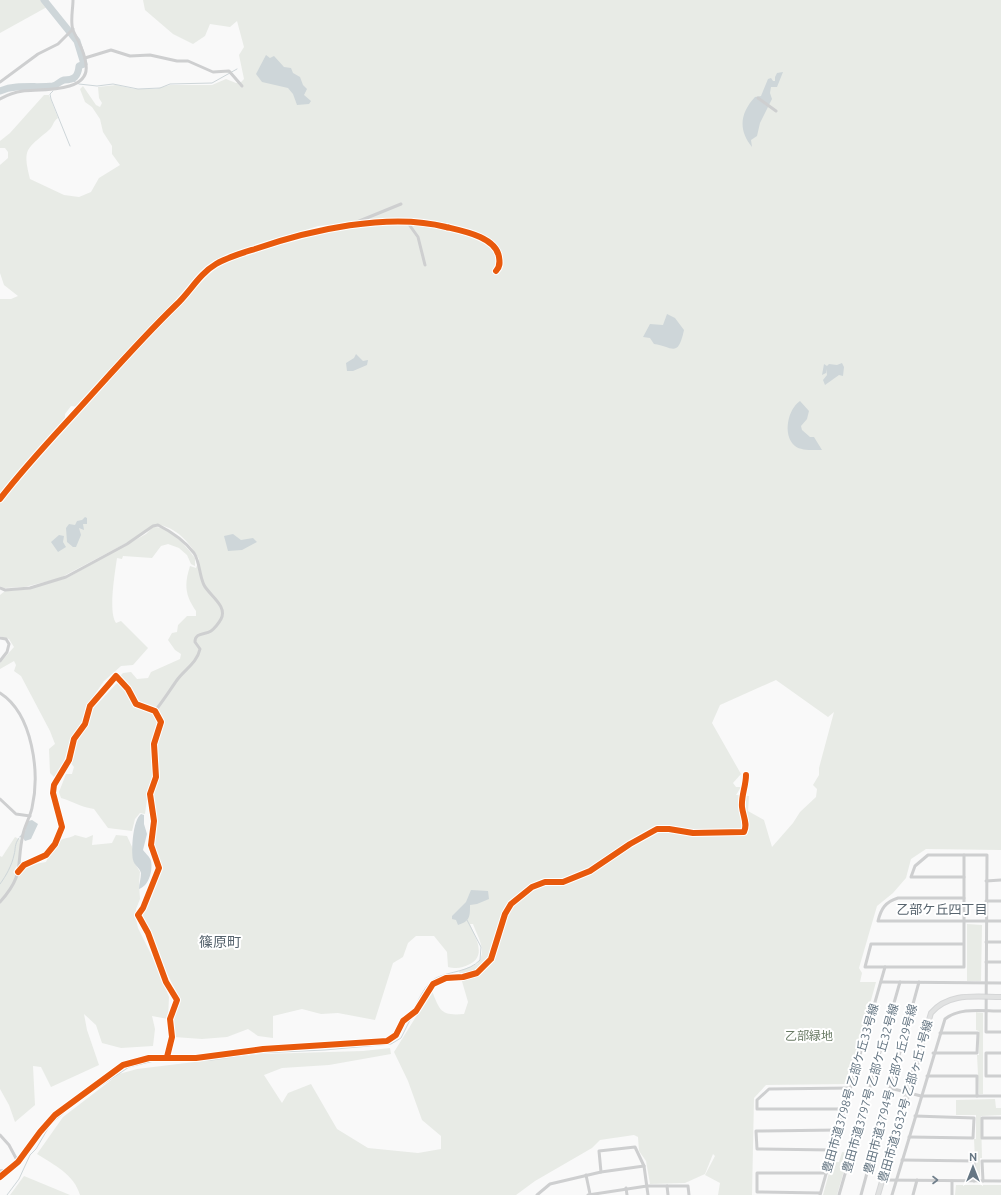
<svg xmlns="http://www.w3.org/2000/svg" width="1001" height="1195" font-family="Ubuntu,'Noto Sans JP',sans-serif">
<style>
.green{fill:#e8ebe6;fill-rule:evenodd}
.water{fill:#ced6d9}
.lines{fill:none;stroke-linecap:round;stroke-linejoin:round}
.stream{stroke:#ced6d9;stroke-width:1}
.river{stroke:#ced6d9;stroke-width:7}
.secondary-casing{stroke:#d5d6d7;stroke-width:6}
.street{stroke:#cecfd0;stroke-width:3}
.secondary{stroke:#e1e2e2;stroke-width:4}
.cycleway-casing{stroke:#fff;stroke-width:8}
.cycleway{stroke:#e8590c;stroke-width:6}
.oneway{stroke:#707f8b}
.labels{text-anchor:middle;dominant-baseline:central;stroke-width:4;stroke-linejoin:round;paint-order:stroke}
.park-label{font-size:12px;fill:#687a64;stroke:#fff}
.street-label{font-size:12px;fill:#657683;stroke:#fff}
.neighbourhood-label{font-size:13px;fill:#57646e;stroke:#fff}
.quarter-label{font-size:14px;fill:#57646e;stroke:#fff}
</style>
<rect width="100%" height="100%" fill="#f9f9f9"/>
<g class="green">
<path d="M0 0H42L47 7 0 33Z"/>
<path d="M143 0H1001V850L926 849 911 859 906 878 893 893 877 906 859 968 862 973 860 982H876L848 1084 766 1085 754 1098 752 1195H718L720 1183 705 1175 715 1156 713 1154 705 1174 685 1183 650 1184 646 1161 639 1151 638 1137 634 1135 600 1140 592 1148 535 1181 516 1195H80C74 1174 54 1165 37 1154L63 1117 119 1074 137 1069 261 1054 363 1051 390 1048 391 1054 329 1065 282 1068 264 1075 282 1103 288 1093 311 1084 337 1129 368 1148 418 1153 441 1149V1136L422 1120 408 1081 394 1052 432 991C440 1011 441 1016 464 1014L468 1002 459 971 477 964C488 951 478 938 473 924H470C475 937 487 955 470 964 462 968 457 969 448 967L447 952 434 936H416L408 943 403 957 393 963 375 1020 338 1013 321 1014 302 1009 273 1016V1038L258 1036 248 1029 227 1037 202 1039 174 1037 171 1019 176 1010 179 997 155 950 151 935 144 920 141 918 140 914 160 868 152 844 156 818 153 788 158 773 157 739 163 720 159 712 138 704 129 686 120 676 123 673 131 672 137 679 148 678 151 672 180 659 181 654 175 650 168 640 172 633 177 632 178 625 187 616H196V611C185 595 184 585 190 566L196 568 199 559C191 544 174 524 155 525L130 541 58 579 24 587 4 588 0 586V502L28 467 210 271C220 266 230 259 241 254 251 249 263 247 273 244 331 227 400 214 459 232L461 228 426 220 407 219 318 226 239 252 216 262 194 280 78 407 71 406 65 414V422L0 495V299H11L18 296 4 285 0 273V165L8 158V152L5 148H0V141L10 133 44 95H49L58 118C53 121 53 127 49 130 27 149 22 148 30 179L64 195 79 197 91 192 99 178 120 165 112 154V146L103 132 100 119 92 107 85 102 80 89 83 86 96 105 100 107 102 103 99 98 98 87 116 85 135 89H155L170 85H212L226 79 236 83 241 82 244 79 239 55 244 47 237 21 230 27 210 24 205 36 193 44 173 34 145 10ZM776 680 828 717 834 712 819 768V775L813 785 817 789 816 797 800 812 793 823 772 847 764 820 748 811 749 796 736 795 741 787H736L733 783 741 774 712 723 720 705Z"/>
<path d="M153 527C170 526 186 546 195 558V566L191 564 187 555 179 548 168 544 161 546 152 558 123 556 122 559 117 558C115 573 108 612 116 623L121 621 148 648 133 665 121 666 104 681 86 707 82 722 70 741 62 769 54 777 50 773 49 749 55 744 50 731 21 676 14 671 16 665 14 661 0 669V663L14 647 9 639 0 636V595L5 591 28 589 67 578 146 534Z"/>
<path d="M117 683 122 684 135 704 155 713 159 721 152 744 155 760 154 778 148 792 145 814 140 813 135 819 132 831 108 828 94 809C80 807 75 802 61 798L59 792 66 774H72L74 767 70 762 73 745 85 726 90 712Z"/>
<path d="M75 835 86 838 93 835 92 845 112 843 116 835 127 836 133 849V860L140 872 139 883 140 899 136 909V919L138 928 157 966 169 997 168 1019 152 1016 155 1029 153 1046 121 1048 102 1043 96 1025 84 1014 87 1030 99 1065 51 1087 41 1067 33 1066 35 1105 15 1122 9 1105 0 1089V856L2 857 15 837 21 840 19 863 13 872 18 876C27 865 33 864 46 862 50 854 55 842 63 839 68 837 71 838 75 835Z"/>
<path d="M967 924 982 925 981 981H967Z"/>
<path d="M976 1012 983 1013V1094H979L977 1055H979V1031L976 1030Z"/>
<path d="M995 1099 996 1108H1001V1115L981 1116 982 1158H980V1179H976L974 1139H976V1115H956V1100Z"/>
<path d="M842 1152 849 1153 837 1195H823L832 1162H839Z"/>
<path d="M24 1176 70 1195H10Z"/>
<path d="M956 1185H1001V1195H955Z"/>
</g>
<g class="water">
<path d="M266 55 270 58 274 56 284 67 291 68 293 73 300 77 303 85 307 89 304 95 311 101 309 104 297 105 293 94 288 88 262 82 256 74Z"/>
<path d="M783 72 777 87H771L770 93 772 99 760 123 757 136 751 140 752 147C738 130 740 113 755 97L761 96 768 79 771 78 773 81H775V77L777 73Z"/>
<path d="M667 314 675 318 684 330C678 358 673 347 654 344L650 338 643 337 650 324 663 325Z"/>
<path d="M356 354 363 361 368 360 367 365 353 371H347L346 363 354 358Z"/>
<path d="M842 363 844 367 843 376 839 375 825 385 823 380 827 375 826 369V373L822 375 824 364 827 366 829 364 837 365Z"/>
<path d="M800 401 809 411 807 419 801 426 802 430 810 437H814L822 450C814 450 801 451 795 446 782 435 788 409 800 401Z"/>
<path d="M85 517 87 518V524H83L84 530 79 528 81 535 76 547H73L67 542 66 528 69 524 75 525 77 521 82 520Z"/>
<path d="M233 534 241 540 253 538 257 542 242 550 228 551 224 536Z"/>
<path d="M59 535 64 536 63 542 66 547 58 552 51 542Z"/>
<path d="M141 814 144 815V824L147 834 143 850C146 854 150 857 151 861 153 870 149 886 139 889 139 883 141 879 141 873 140 868 134 865 133 860 131 849 133 820 141 814Z"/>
<path d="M32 820 38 824 31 839 25 841 23 838 19 837 25 831 28 821Z"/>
<path d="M471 890 488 891 489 899 477 904 470 905C470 917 470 921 458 925L456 920 452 919V916L466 902Z"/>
</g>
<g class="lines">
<g class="stream">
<path d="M72 80 79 84 97 86 113 84 138 89 160 88 170 84 212 83 237 69"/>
<path d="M53 91 50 94 51 99 70 146"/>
<path d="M0 884C6 876 12 865 14 855 16 848 14 845 19 838"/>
<path d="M413 1011C418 1001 425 984 436 978 450 971 469 972 480 960L481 947 467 920"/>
<path d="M7 1195 19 1179 30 1155 36 1149 50 1125 75 1103 129 1067 154 1061 212 1060 259 1053 325 1050 391 1044 401 1038 412 1016"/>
</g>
<path class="river" d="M0 91C16 84 36 88 53 86 57 85 60 81 64 80 74 80 78 77 79 66L84 64 77 41 44 0"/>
<defs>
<g id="secondary">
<path d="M0 499C26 465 56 434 84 403 114 370 144 336 176 305 190 292 199 274 216 264 228 257 242 253 255 249 310 230 389 212 446 227 463 231 496 237 499 257 500 263 500 267 496 271"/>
<path d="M878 1195 931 1013C949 992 976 997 1001 997"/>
</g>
</defs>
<use href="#secondary" class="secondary-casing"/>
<g class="street">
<path d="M85 58 111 50 130 56 150 55 177 61H188L213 72 229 71 242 86"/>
<path d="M0 82 38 54 58 44 73 29"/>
<path d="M758 98 776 111"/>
<path d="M0 99C7 95 15 92 23 91 40 89 90 93 86 65 85 51 78 42 73 30 70 22 73 9 73 0"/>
<path d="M408 223 418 237 425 265"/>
<path d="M352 224 401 204"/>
<path d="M0 588 5 590 30 588 66 577 127 544 153 526 158 525C172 532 184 540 194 553 200 562 199 575 204 585 209 595 228 606 221 619 219 623 214 629 211 631 205 635 195 632 195 642L200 649C197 663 185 669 177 680 170 690 163 701 155 711"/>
<path d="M0 638 6 639 9 644 7 652 0 661"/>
<path d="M0 693C33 714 40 773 32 808 30 817 25 825 23 834 16 866 25 874 0 902"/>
<path d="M0 799 16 814 30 816"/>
<path d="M18 872 24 865 46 855 55 844 62 827 53 793 54 785 69 760 74 739 85 724 90 706 116 676 128 689 136 704 155 711 161 722 154 744 156 777 150 794 154 821 151 845 159 868 143 908 138 915 148 933 166 982 177 1000 170 1019 172 1037 167 1057"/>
<path d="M964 877H911L915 866 928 855H987L986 1032H1001"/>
<path d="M986 881 1001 880"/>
<path d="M964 898H898C885 902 881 909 878 921H1001"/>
<path d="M986 901H1001"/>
<path d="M986 942H1001"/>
<path d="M964 944H871L865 967H964C964 930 964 892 964 855"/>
<path d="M986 962H1001"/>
<path d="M881 982 1001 983"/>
<path d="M933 1053H977L978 1033H940"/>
<path d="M1001 1053H986V1076H1001"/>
<path d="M927 1076H977V1096"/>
<path d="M890 1088 921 1096H1001"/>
<path d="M844 1109H757V1100L769 1089 850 1088"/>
<path d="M1001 1118H982V1138H1001"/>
<path d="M0 1135 9 1145 18 1162"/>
<path d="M909 1137 973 1138 974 1118 915 1116"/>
<path d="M832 1150 757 1149 756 1131 838 1130"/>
<path d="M902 1160 974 1161V1181"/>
<path d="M0 1171 8 1170"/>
<path d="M601 1172 599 1151 635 1147 644 1166 648 1195"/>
<path d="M586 1175 590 1194"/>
<path d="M0 1177 18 1162 40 1132 55 1115 123 1065 149 1058H196L263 1049 387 1041 396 1035 403 1021 416 1011 433 984 446 978 463 977 477 973 491 959 505 914 511 904 532 887 545 882H563L590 871 630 844 657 829H669L693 833 744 832C748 824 743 816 742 807 741 796 746 786 746 775"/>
<path d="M882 1180 1001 1181"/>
<path d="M983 1181 982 1161H1001"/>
<path d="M667 1186 668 1195"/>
<path d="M626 1188 627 1195"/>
<path d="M820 1193 757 1192V1173H826"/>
<path d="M537 1195 550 1184 601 1172 644 1166"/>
<path d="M588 1195 647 1186H688L689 1195"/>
<path d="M820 1195 885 967"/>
<path d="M839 1195 900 982"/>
<path d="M861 1195 919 982"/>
<path d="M892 1195 945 1019C960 1007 982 1011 1001 1011"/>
<path d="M913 1195 917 1180"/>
<path d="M952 1195V1181"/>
</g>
<use href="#secondary" class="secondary"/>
<defs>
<g id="cycleway">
<path d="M0 499C26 465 56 434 84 403 114 370 144 336 176 305 190 292 199 274 216 264 228 257 242 253 255 249 310 230 389 212 446 227 463 231 496 237 499 257 500 263 500 267 496 271"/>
<path d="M18 872 24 865 46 855 55 844 62 827 53 793 54 785 69 760 74 739 85 724 90 706 116 676 128 689 136 704 155 711 161 722 154 744 156 777 150 794 154 821 151 845 159 868 143 908 138 915 148 933 166 982 177 1000 170 1019 172 1037 167 1057"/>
<path d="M0 1177 18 1162 40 1132 55 1115 123 1065 149 1058H196L263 1049 387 1041 396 1035 403 1021 416 1011 433 984 446 978 463 977 477 973 491 959 505 914 511 904 532 887 545 882H563L590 871 630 844 657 829H669L693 833 744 832C748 824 743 816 742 807 741 796 746 786 746 775"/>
</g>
</defs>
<use href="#cycleway" class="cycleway-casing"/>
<use href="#cycleway" class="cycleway"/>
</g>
<defs><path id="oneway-chevron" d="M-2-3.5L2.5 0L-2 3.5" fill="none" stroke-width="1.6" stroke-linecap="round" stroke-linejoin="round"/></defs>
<use class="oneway" href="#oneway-chevron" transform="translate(935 1180)"/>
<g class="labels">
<g class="park-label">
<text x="809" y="1035">乙部緑地</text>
</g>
<g class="street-label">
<text transform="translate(850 1088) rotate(-74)">豊田市道3798号 乙部ケ丘33号線</text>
<text transform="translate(870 1088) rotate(-74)">豊田市道3797号 乙部ケ丘32号線</text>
<text transform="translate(890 1089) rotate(-75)">豊田市道3794号 乙部ケ丘29号線</text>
<text transform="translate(905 1101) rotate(-74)">豊田市道3632号 乙部ヶ丘1号線</text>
</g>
<g class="neighbourhood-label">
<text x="942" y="909">乙部ケ丘四丁目</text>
</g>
<g class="quarter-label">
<text x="220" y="942">篠原町</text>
</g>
</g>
<g transform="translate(973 1167)" stroke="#ffffff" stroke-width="3" paint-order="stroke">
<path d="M0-3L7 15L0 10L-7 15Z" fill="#657683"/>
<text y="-6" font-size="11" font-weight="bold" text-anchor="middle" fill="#657683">N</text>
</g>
</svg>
